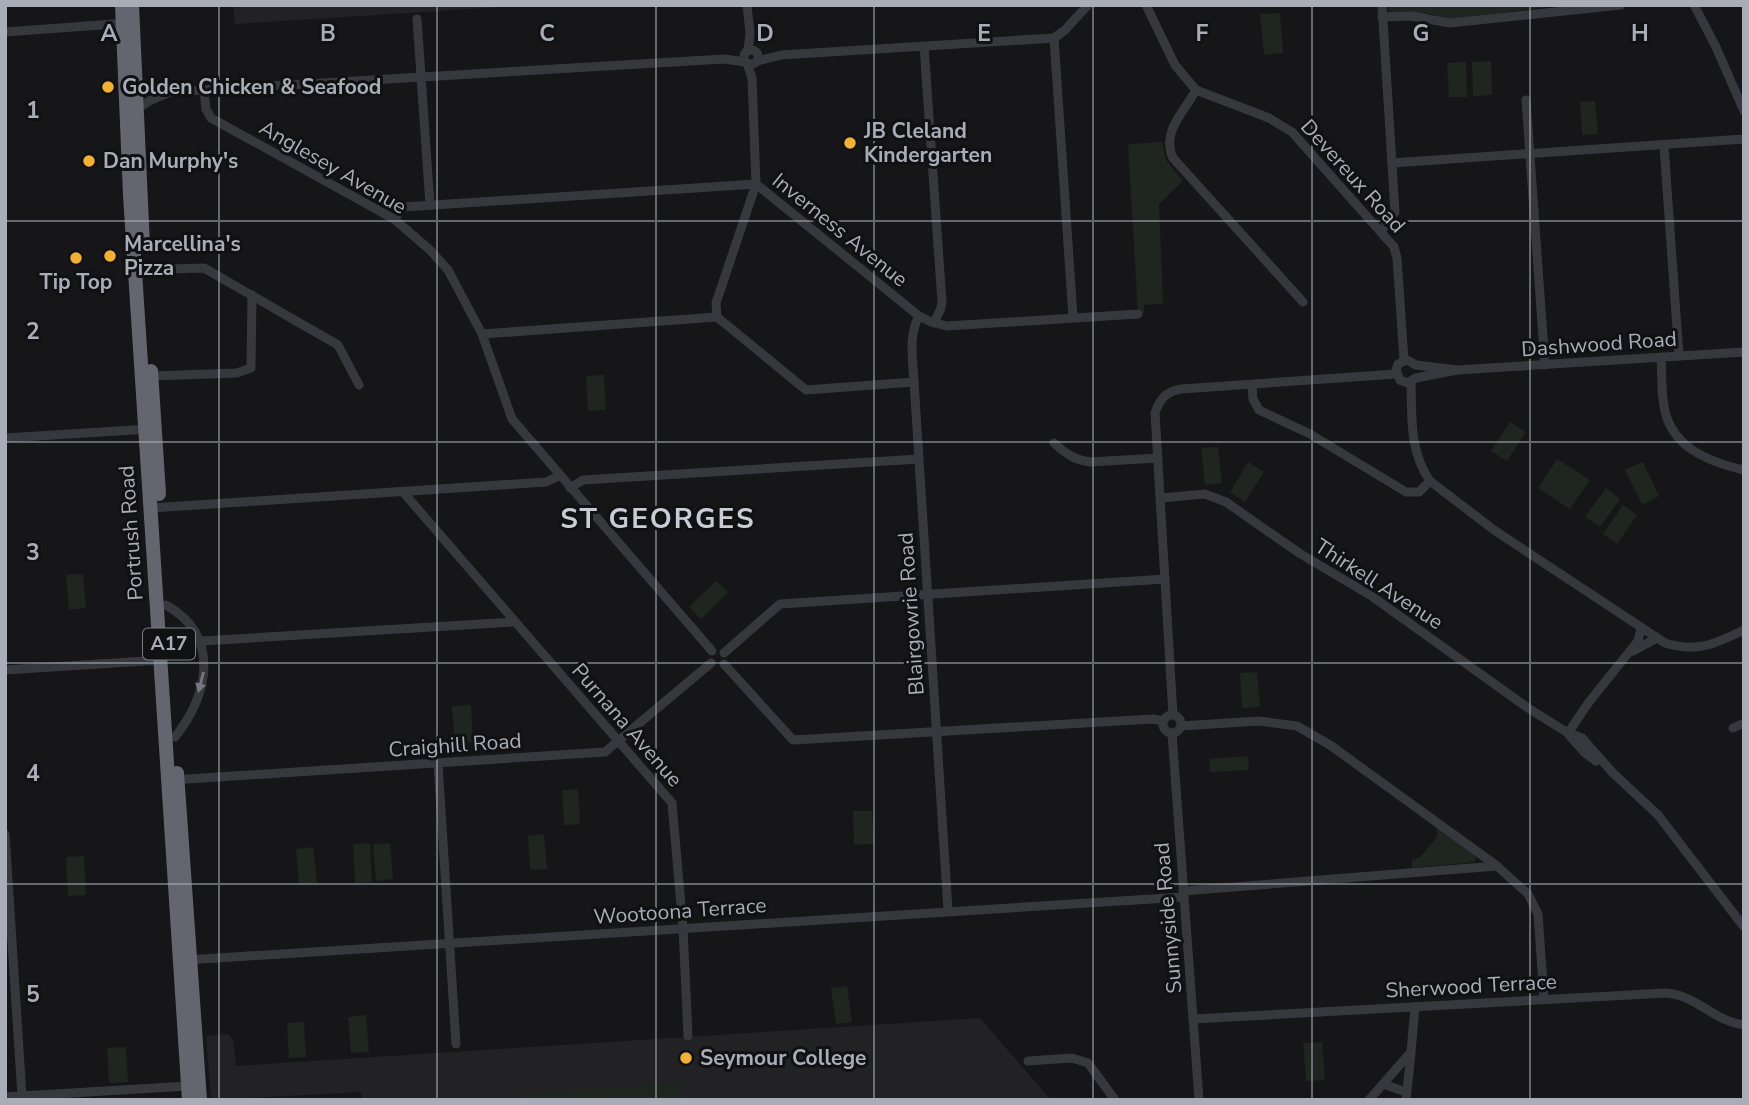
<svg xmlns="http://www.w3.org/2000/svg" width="1749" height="1105" font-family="'Nunito Sans',sans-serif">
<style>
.built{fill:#222225}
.green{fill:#1e261f}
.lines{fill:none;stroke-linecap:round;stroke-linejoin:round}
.minor{stroke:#37383d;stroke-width:9}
.highway{stroke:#63666e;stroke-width:14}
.oneway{fill:#757881}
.grid{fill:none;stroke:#a8adb8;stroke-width:2;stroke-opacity:0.55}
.poi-dot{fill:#f2b134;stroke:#111113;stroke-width:2.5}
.labels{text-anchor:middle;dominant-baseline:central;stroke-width:6;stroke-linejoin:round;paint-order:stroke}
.shield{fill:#111113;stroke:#7b7e86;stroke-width:2}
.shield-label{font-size:19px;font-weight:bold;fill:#a8adb8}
.poi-label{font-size:21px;font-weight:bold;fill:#a8adb8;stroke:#111113;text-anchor:start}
.street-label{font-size:21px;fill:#a8adb8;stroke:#111113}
.district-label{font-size:28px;font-weight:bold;letter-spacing:2px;fill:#c9ccd4;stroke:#111113}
.grid-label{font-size:23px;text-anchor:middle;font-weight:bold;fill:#a8adb8;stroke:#111113;stroke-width:6;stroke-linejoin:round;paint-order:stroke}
</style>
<rect width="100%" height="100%" fill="#161618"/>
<g class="built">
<path d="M233 5H535L235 24Z"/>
<path d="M980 1018 1051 1100H362L361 1092 211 1100 206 1036 228 1034 233 1040 236 1066Z"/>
</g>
<g class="green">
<path d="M1387 5H1564L1450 19 1432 14 1394 13 1388 9Z"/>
<path d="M1280 13 1283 53 1264 55 1260 14Z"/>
<path d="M1491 61 1492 95 1473 96 1472 62Z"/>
<path d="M1466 62 1467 97H1449L1447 63Z"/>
<path d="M1595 101 1598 134 1582 135 1580 102Z"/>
<path d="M1162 142 1166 160 1183 181 1159 204 1163 304 1144 305V313L1138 314 1128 144Z"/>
<path d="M604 375 606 410 588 411 586 376Z"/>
<path d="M1510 422 1526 432 1507 461 1491 451Z"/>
<path d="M1218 447 1222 483 1205 485 1201 448Z"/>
<path d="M1557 459 1590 480 1570 509 1538 488Z"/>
<path d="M1248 462 1264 472 1245 502 1230 492Z"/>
<path d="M1643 462 1659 496 1642 505 1625 470Z"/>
<path d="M1606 488 1620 499 1600 527 1585 517Z"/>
<path d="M1623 505 1637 515 1617 544 1603 534Z"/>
<path d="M83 574 86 608 69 610 66 575Z"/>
<path d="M716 581 728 592 701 619 689 607Z"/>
<path d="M1257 672 1260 707 1242 708 1240 673Z"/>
<path d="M471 705 473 742 455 744 452 706Z"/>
<path d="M1248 756 1249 770 1210 772 1209 759Z"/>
<path d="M578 789 580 824 564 825 562 790Z"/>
<path d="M853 811H872L874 844 854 845Z"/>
<path d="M1437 826 1476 854 1475 862 1412 868V860L1420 857 1437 837Z"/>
<path d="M544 834 547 869 530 870 528 836Z"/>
<path d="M370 843 372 882 355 883 353 844Z"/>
<path d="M390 843 393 879 376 881 373 844Z"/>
<path d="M313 847 317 883 299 885 296 849Z"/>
<path d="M84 856 86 895 68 896 66 857Z"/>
<path d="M847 986 852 1022 836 1024 831 988Z"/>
<path d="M366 1015 369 1052 351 1053 348 1017Z"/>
<path d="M304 1022 306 1057 289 1058 287 1023Z"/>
<path d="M1322 1042 1325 1080 1306 1081 1303 1043Z"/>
<path d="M126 1047 128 1082 109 1083 107 1048Z"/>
<path d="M682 1083 683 1100H524L523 1094Z"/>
</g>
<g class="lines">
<g class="minor">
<path d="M747 5 750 34 748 50"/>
<path d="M1146 5 1175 65 1196 90 1269 118 1292 132 1394 247 1397 258 1404 360"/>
<path d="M1382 5 1395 212 1382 230"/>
<path d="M1694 5 1715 45 1744 111"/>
<path d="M1382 17 1411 16 1450 23 1621 5"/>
<path d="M417 19 430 205"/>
<path d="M5 32 128 23"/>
<path d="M1054 38 1073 317"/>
<path d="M924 46 942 302 941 308 934 323"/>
<circle cx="751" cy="57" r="7"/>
<path d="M758 61 781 55 1054 38 1065 30 1088 5"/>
<path d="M131 90 150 86 170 92"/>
<path d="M204 90 206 109 211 118 394 219 430 250 448 270 482 334 512 419 712 651"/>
<path d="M1196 90C1184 112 1161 132 1173 158L1303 302"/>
<path d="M1526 100 1545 365"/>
<path d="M136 110 149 101 170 92 724 59 746 62"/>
<path d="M1664 146 1679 356"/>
<path d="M1392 163 1744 139"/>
<path d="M394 219 403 207 756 184 919 316 931 322 947 326 1138 314"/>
<path d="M135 270 204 268 338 345 359 385"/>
<path d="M919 316C908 335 913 361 914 382L948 910"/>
<path d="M717 317 716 303 756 184 752 78 747 63"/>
<path d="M482 334 717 317 806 390 914 382"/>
<path d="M1661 357C1662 373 1661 390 1664 406 1670 447 1709 462 1744 470"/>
<path d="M1457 370 1416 365 1407 360 1398 364 1396 370 1400 380 1407 383 1416 378 1457 370 1744 352"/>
<path d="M152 376 237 373 251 368 252 295"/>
<path d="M1411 382C1412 416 1409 451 1430 481L1494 530 1665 643C1698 653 1714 644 1744 630"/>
<path d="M1252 385 1253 399 1259 410 1310 434 1406 492H1419L1430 481"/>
<path d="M5 438 150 429"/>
<path d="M1054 443C1065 453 1074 460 1090 462L1158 458"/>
<path d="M570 488 583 480 919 459"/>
<path d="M403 492 672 803 683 928 688 1036"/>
<path d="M1161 498 1205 494 1226 502 1299 553 1373 597 1528 708 1568 733 1582 738 1613 773 1658 815 1744 927"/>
<path d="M151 508 546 482 559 476"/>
<path d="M166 605C221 636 209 695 175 737"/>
<path d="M169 643 513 622"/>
<path d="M1633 651 1657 638"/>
<path d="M724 653 780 604 1165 579"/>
<path d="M724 664 793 740 1153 719 1163 721"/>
<path d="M5 670 161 660"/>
<circle cx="1172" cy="724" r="9"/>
<path d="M1173 715 1155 413C1160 399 1165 392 1181 389L1396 374"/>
<path d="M1181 726 1259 721 1297 726 1330 745 1497 866 1528 894 1538 914 1544 999"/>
<path d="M1733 728 1744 723"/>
<path d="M1172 733 1199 1100"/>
<path d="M1568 733 1589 702 1638 641 1641 628"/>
<path d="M1569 735 1585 753 1596 761"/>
<path d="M438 764 456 1044"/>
<path d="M172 780 605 752 711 663"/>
<path d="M5 834 22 1096"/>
<path d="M1183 891 1497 866"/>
<path d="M186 960 1184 897"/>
<path d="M1193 1019 1666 993C1699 996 1711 1020 1744 1025"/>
<path d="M1028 1061 1072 1058 1088 1063 1115 1100"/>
<path d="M1383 1084 1406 1092"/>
<path d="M5 1097 188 1086"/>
<path d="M1369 1100 1411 1052 1415 1007"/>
<path d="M1406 1100 1411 1053"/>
</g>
<g class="highway">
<path d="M122 5 130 195 189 1100"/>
<path d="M132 5 143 246"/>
<path d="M151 371 159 494"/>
<path d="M177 773 200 1100"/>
</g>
</g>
<defs><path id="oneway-solid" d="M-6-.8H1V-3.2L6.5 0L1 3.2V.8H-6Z" transform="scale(1.75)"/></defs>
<use class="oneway" href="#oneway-solid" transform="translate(201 682) rotate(104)"/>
<path class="grid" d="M219 5V1100M437 5V1100M656 5V1100M874 5V1100M1093 5V1100M1312 5V1100M1530 5V1100M5 221H1744M5 442H1744M5 663H1744M5 884H1744"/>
<g class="poi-dot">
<circle cx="108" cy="87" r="7"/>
<circle cx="850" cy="143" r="7"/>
<circle cx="89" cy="161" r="7"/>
<circle cx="110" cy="256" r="7"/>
<circle cx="76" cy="258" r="7"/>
<circle cx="686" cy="1058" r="7"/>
</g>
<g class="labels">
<rect class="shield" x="143" y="628.5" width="52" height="31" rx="5"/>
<g class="shield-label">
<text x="169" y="644">A17</text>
</g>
<g class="poi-label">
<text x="122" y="87">Golden Chicken &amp; Seafood</text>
<text x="864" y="131">JB Cleland<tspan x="864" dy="24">Kindergarten</tspan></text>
<text x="103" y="161">Dan Murphy's</text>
<text x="124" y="244">Marcellina's<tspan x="124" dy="24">Pizza</tspan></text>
<text x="76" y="282" text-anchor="middle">Tip Top</text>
<text x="700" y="1058">Seymour College</text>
</g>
<g class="street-label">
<text transform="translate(333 167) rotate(30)">Anglesey Avenue</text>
<text transform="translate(1353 176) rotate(48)">Devereux Road</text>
<text transform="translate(840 230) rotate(39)">Inverness Avenue</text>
<text transform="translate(1599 344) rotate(-4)">Dashwood Road</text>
<text transform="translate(131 533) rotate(-94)">Portrush Road</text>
<text transform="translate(1379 584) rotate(33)">Thirkell Avenue</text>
<text transform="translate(911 614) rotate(-94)">Blairgowrie Road</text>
<text transform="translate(627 725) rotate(49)">Purnana Avenue</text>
<text transform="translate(455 745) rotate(-4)">Craighill Road</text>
<text transform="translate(680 911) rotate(-4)">Wootoona Terrace</text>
<text transform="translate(1168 918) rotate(-95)">Sunnyside Road</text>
<text transform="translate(1471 986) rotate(-3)">Sherwood Terrace</text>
</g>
<g class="district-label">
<text x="658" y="519">ST GEORGES</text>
</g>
</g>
<g class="grid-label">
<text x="109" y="41">A</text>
<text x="328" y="41">B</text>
<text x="547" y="41">C</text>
<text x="765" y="41">D</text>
<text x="984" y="41">E</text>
<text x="1202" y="41">F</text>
<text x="1421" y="41">G</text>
<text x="1640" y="41">H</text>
<text x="33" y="118">1</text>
<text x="33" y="339">2</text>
<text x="33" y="560">3</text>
<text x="33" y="781">4</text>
<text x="33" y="1002">5</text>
</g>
<rect width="1749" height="1105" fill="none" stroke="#a8adb8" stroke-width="14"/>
</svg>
